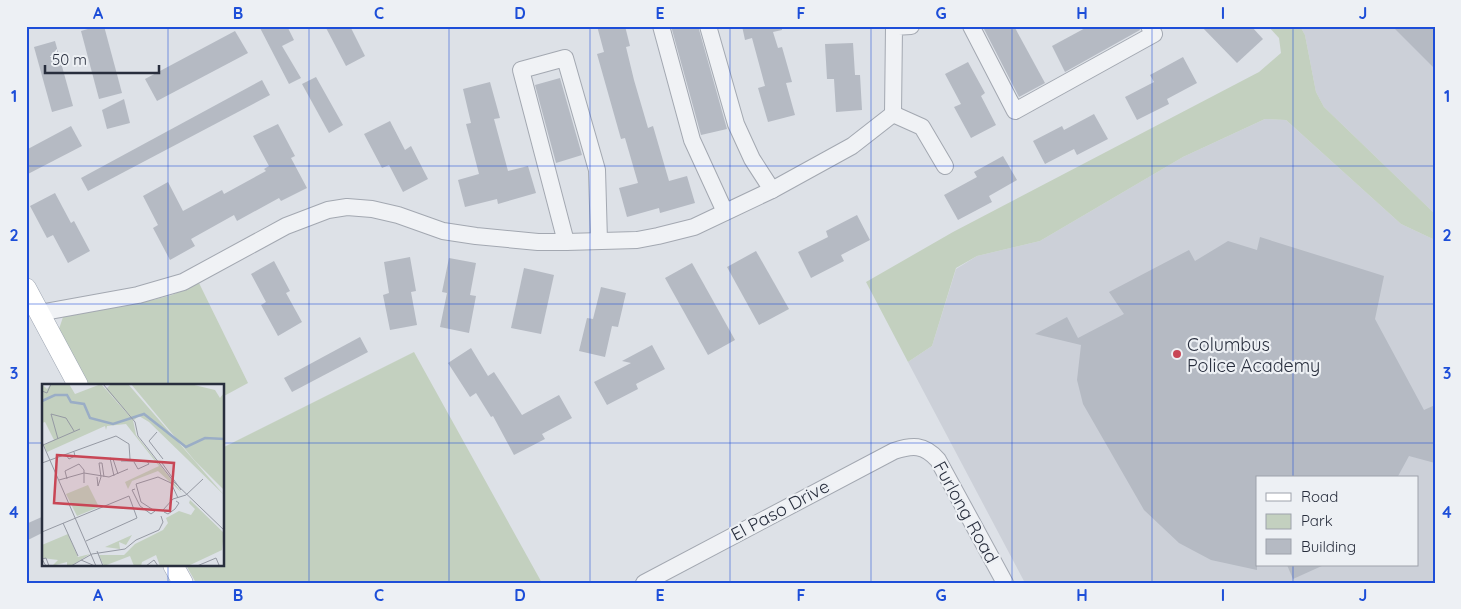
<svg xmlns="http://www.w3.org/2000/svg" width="1461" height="609" font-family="Quicksand,sans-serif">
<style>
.built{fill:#ccd0d8;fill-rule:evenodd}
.green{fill:#c3d0bf}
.building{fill:#b5bac3}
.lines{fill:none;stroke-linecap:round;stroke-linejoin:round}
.minor-casing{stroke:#a3a8b1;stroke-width:18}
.major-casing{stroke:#9da5b2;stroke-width:21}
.minor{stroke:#f0f2f5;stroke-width:16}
.major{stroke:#fff;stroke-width:20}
.grid{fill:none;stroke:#1d4ed8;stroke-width:1;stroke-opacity:0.55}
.poi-dot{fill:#c84655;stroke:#edf0f4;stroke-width:2}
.labels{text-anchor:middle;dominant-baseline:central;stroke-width:4.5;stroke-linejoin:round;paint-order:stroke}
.poi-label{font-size:18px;fill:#282e3d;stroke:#edf0f4;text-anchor:start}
.street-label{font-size:18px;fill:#282e3d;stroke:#edf0f4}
.inset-river{fill:none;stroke:#9aadc6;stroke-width:2.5}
.inset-road{fill:none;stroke:#9599a3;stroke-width:1}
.view{fill:#c84655;fill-opacity:0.15;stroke:#c84655;stroke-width:2.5}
.inset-edge{fill:none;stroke:#282e3d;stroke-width:2.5}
.neatline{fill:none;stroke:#1d4ed8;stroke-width:2}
.grid-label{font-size:16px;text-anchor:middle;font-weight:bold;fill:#1d4ed8}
</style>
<rect width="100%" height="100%" fill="#dde1e7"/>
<g class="built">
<path d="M1300 26H1435V214L1324 107 1316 92 1305 35Z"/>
<path d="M1265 119 1286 120 1401 224 1435 240V583H1025L908 362 932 346 956 269 977 256 1040 241 1183 157ZM1257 478H1417V565H1257Z"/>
</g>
<g class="green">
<path d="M1268 26H1300L1305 35 1316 92 1324 107 1435 214V240L1401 224 1286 120 1265 119 1183 157 1040 241 977 256 956 268 932 346 908 362 866 282 953 232 1259 72 1281 53 1279 38Z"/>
<path d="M199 283 248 383 224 396V385H89L59 329 64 314 71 311 153 300 172 295Z"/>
<path d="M414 352 542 583H196L186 565H224V447Z"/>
</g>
<g class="building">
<path d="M98 26H104L122 93 99 99 81 31Z"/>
<path d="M259 26H287L294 40 282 46 301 78 289 84Z"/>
<path d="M325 26H350L365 56 346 66Z"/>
<path d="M597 26H625L630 46 626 47 634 80 648 128 653 126 669 181 687 176 695 203 660 213 659 208 627 217 619 188 638 183 625 138 621 139 597 54 604 52Z"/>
<path d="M671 26H698L727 129 701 135Z"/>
<path d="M742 26H782V30L773 32 778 48 782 47 792 82 786 83 795 115 768 122 758 88 765 86 752 38 745 40Z"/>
<path d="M990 26H1014L1045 83 1019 97 984 29Z"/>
<path d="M1089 26H1139L1140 30 1065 72 1052 46Z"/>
<path d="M1201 26H1251L1263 39 1237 63Z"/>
<path d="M1392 26H1435V69Z"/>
<path d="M235 31 248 53 157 101 145 79Z"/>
<path d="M55 41 73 106 52 112 34 47Z"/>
<path d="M853 43 855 75H860L862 110 836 112 834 79H827L825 44Z"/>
<path d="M1183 57 1197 83 1167 99 1169 104 1137 120 1125 97 1154 82 1150 75Z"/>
<path d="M968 62 985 93 981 96 996 125 971 138 954 107 961 104 945 74Z"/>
<path d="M316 77 343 125 329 133 302 84Z"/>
<path d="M560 78 582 155 556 163 535 85Z"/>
<path d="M262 80 270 95 88 191 81 178Z"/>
<path d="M490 82 500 118 494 119 508 171 528 166 536 193 498 204 497 199 465 207 458 180 479 174 466 124 471 123 463 89Z"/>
<path d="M124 99 130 123 107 129 102 110Z"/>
<path d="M1094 114 1108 139 1077 155 1074 149 1045 164 1033 141 1062 126 1064 130Z"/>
<path d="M390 121 405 150 411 146 428 179 403 192 389 165 382 168 364 134Z"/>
<path d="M278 124 295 156 291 158 307 188 281 201 279 198 237 221 234 215 191 239 195 246 170 260 153 228 158 225 143 196 168 182 183 211 222 190 224 194 266 171 264 169 269 166 253 136Z"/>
<path d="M71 126 82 146 26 175V150Z"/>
<path d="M1003 156 1017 180 989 196 992 202 958 220 944 195 977 177 974 172Z"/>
<path d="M55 193 71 223 74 221 90 251 68 263 53 235 47 238 30 206Z"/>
<path d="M857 215 870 240 841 255 844 261 811 278 798 252 828 237 826 231Z"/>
<path d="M1260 237 1384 276 1375 319 1424 410 1435 405V463L1409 456 1397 478H1257V570L1211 560 1179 543 1144 510 1083 404 1077 380 1081 345 1035 334 1067 317 1078 338 1124 314 1109 292 1189 250 1195 261 1228 241 1257 250Z"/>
<path d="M756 251 789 309 759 325 727 267Z"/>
<path d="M410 257 416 291 411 292 417 325 390 330 383 295 389 293 384 262Z"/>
<path d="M449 258 476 263 470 295 476 296 469 333 440 327 447 293 442 292Z"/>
<path d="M274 261 290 291 286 293 302 322 278 336 261 305 266 302 251 274Z"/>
<path d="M692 263 735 340 708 355 665 278Z"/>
<path d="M524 268 554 275 541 334 511 328Z"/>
<path d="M601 287 626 293 618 327 612 326 605 357 579 351 587 318 593 319Z"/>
<path d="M360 337 368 352 292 392 284 378Z"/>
<path d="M652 345 665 369 636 384 638 389 607 405 594 382 631 363 622 361Z"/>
<path d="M471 348 488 376 494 372 522 415 559 395 572 418 542 434 545 439 514 455 493 416 491 417 476 393 470 397 448 363Z"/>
<path d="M44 516V532L26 541V524Z"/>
<path d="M1287 565H1324L1293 579Z"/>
</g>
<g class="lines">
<defs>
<g id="minor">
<path d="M661 26 692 140 725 212"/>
<path d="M708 26 736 124 752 159 772 190"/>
<path d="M971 26 1015 111 1154 34 1149 26"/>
<path d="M893 114 894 27 911 26"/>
<path d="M893 114 922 127 945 166"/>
<path d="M566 242 521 70 565 58 597 170 599 241"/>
<path d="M39 313 138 295 183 282 286 226 328 210 347 207 372 209 398 215 443 231 476 236 538 242H566L637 240 658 236 694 227 772 190 852 146 893 114"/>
<path d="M644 583 894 451C912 445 924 444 938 460L1005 583"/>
</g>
<g id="major">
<path d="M26 288 78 385"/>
<path d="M173 565 183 583"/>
</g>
</defs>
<use href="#minor" class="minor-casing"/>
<use href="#major" class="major-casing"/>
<use href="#minor" class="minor"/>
<use href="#major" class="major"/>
</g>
<path class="grid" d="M168 26V385M309 26V583M449 26V583M590 26V583M730 26V583M871 26V583M1012 26V583M1152 26V583M1293 26V478M26 166H1435M26 304H1435M26 443H44M224 443H1435M168 565V583M1293 565V583"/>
<circle class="poi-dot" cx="1177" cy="354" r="5"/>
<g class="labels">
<g class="poi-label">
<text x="1187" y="344">Columbus<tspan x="1187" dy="21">Police Academy</tspan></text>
</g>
<g class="street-label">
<text transform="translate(780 510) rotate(-28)">El Paso Drive</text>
<text transform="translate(966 512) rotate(61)">Furlong Road</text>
</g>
</g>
<g transform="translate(42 384)">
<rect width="182" height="182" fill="#dde1e7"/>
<path d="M0 0 5 5 9 0H27L33 10 59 0 91 36 94 51 140 109 116 87 90 97 86 105 83 98 117 82 84 40 65 42 64 46 63 42 5 68 2 61 12 56 3 38 0 39ZM69 0H86L182 111 107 38 97 32 92 36 64 5ZM89 0H148L173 6 178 14 182 9V106L153 77ZM46 101 57 123 35 132 24 110ZM148 116 182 149 180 166 146 182H118L114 171 100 178 99 182H92L88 172 62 182 57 171H82L93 160 121 146 126 139 124 134 137 127 149 131 153 125 147 119ZM26 150 36 173 48 170 29 182H25V178L10 182 16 176 0 174V161ZM90 151 84 161 77 158 78 165 63 163Z" fill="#c3d0bf"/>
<path class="inset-river" d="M0 17 13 11H25L29 18 42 20 48 34 71 40 102 30 144 63 163 54 183 55"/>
<path class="inset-road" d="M61 0 93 38 96 52 132 98 183 147M0 7 5 9 9 0M115 48 107 57 121 75M16 55 9 30 24 34 32 47M0 58 54 182M1 61 38 45M24 71 27 75 33 72 32 68M79 77H105L107 80 96 85 92 78M0 79 74 52 87 60 88 75M120 79 139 106M72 92 68 74 71 75 76 90M55 93 56 102 59 93 57 79H60L62 93M25 95 23 87 37 80 42 86V99M17 96 42 89 67 93 86 85M93 105 90 106 98 122 109 130 113 127 99 118 94 100 116 93 129 99 136 114M121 126 131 115 144 111 161 95M122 128 126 130 133 125 137 119 134 117M21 139 36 172M0 148 87 112 95 134 44 157M55 167 61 182M50 170 83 165 94 156 117 146 121 138 119 132M39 176 53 182M4 182 0 175 4 174 7 182M29 182 50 170M104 182 112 176 116 182M155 182 174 174 177 181 174 182"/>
<path class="view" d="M15 71 132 79 128 127 12 119Z"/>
<rect width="182" height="182" class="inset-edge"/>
</g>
<rect width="1461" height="609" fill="none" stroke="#edf0f4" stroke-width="55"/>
<rect x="1256" y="476" width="162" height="90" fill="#edf0f4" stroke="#9ea2ab"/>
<rect x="1266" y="493" width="25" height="8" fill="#ffffff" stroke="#9ea2ab"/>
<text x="1301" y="502" font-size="15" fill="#282e3d">Road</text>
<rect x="1266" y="514" width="25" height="15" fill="#c3d0bf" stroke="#9ea2ab"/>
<text x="1301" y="526" font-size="15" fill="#282e3d">Park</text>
<rect x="1266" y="539" width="25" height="15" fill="#b5bac3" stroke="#9ea2ab"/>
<text x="1301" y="552" font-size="15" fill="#282e3d">Building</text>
<path d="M45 65v8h114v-8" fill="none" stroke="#282e3d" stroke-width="2.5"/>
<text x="52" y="65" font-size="15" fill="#282e3d" stroke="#edf0f4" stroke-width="4" paint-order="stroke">50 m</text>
<rect x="28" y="28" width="1406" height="554" class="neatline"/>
<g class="grid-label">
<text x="98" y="19">A</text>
<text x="238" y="19">B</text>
<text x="379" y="19">C</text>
<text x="520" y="19">D</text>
<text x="660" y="19">E</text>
<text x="801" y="19">F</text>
<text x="941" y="19">G</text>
<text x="1082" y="19">H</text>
<text x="1223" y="19">I</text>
<text x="1363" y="19">J</text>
<text x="14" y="102">1</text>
<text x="1447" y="102">1</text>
<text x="14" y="241">2</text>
<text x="1447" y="241">2</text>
<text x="14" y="379">3</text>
<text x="1447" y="379">3</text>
<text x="14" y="518">4</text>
<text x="1447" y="518">4</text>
<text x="98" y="601">A</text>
<text x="238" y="601">B</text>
<text x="379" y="601">C</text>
<text x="520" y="601">D</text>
<text x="660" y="601">E</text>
<text x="801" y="601">F</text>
<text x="941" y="601">G</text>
<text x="1082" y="601">H</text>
<text x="1223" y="601">I</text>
<text x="1363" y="601">J</text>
</g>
</svg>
